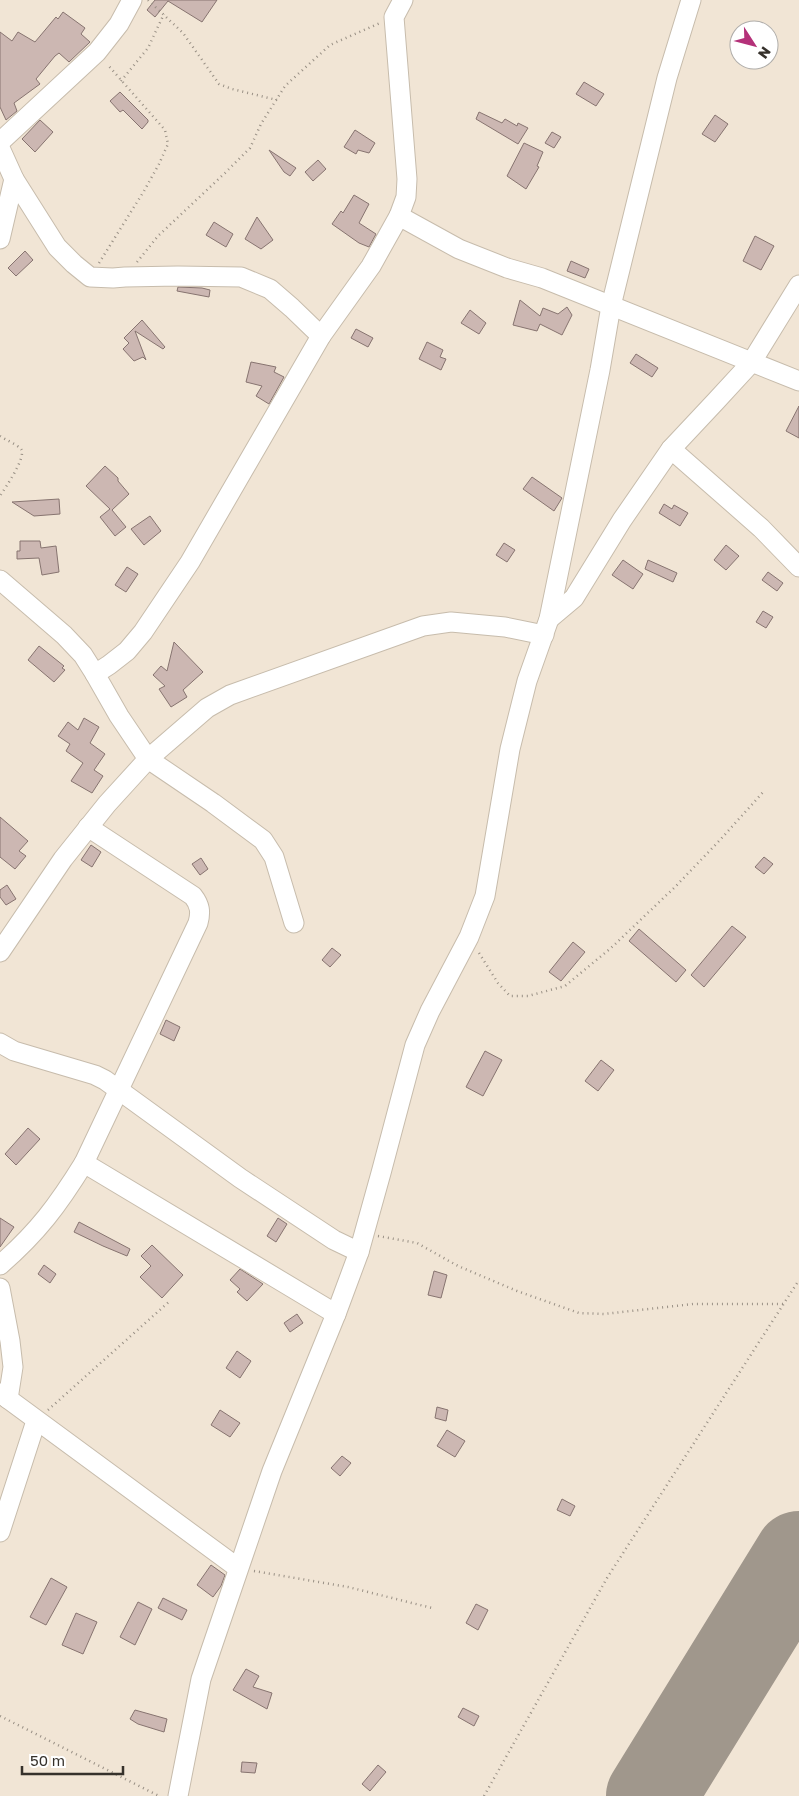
<svg xmlns="http://www.w3.org/2000/svg" width="799" height="1796" font-family="'Golos Text',sans-serif">
<style>
.lines{fill:none;stroke-linecap:round;stroke-linejoin:round}
.runway{stroke:#a0978c;stroke-width:90}
.building{fill:#ccb7b2;stroke:#877470}
.minor-casing{stroke:#c7bcac;stroke-width:21}
.path{stroke:#999085;stroke-width:2.5;stroke-dasharray:1 4;stroke-linecap:butt}
.minor{stroke:#fff;stroke-width:19}
</style>
<rect width="100%" height="100%" fill="#f1e5d5"/>
<g class="lines">
<path class="runway" d="M651 1796 799 1556"/>
</g>
<g class="building">
<path d="M155 0H217L202 22 168 1 155 17 147 10Z"/>
<path d="M63 12 85 28 81 34 90 42 69 62 59 53 55 56 36 79 40 84 14 103 17 111 6 120 0 107V32L12 41 18 32 35 42 56 17 58 19Z"/>
<path d="M584 82 604 94 596 106 576 94Z"/>
<path d="M120 92 148 120V122L142 129 123 110 120 112 110 101Z"/>
<path d="M479 112 502 123 505 119 517 126 518 123 528 128 518 144 476 119Z"/>
<path d="M715 115 728 124 715 142 702 134Z"/>
<path d="M40 120 53 132 35 152 22 139Z"/>
<path d="M355 130 375 143 369 153 358 150 356 154 344 147Z"/>
<path d="M552 132 561 137 554 148 545 143Z"/>
<path d="M524 143 543 152 537 166 539 167 526 189 507 176Z"/>
<path d="M269 150 296 168 290 176 284 172Z"/>
<path d="M318 160 326 169 313 181 305 172Z"/>
<path d="M354 195 369 204 359 223 376 234 369 247 359 243 332 224 341 211 343 213Z"/>
<path d="M257 217 273 240 261 249 245 239Z"/>
<path d="M214 222 233 234 226 247 206 235Z"/>
<path d="M755 236 774 246 761 270 743 261Z"/>
<path d="M25 251 33 260 16 276 8 268Z"/>
<path d="M571 261 589 269 585 278 567 271Z"/>
<path d="M178 287 202 288 210 290 209 297 177 291Z"/>
<path d="M520 300 540 316 543 308 558 314 567 307 572 315 562 335 540 324 537 331 513 325Z"/>
<path d="M470 310 486 323 479 334 461 323Z"/>
<path d="M142 320 165 347 163 349 135 331 146 360 143 357 134 361 123 349 129 343 124 338Z"/>
<path d="M356 329 373 338 368 347 351 338Z"/>
<path d="M427 342 443 350 440 357 446 359 441 370 419 359Z"/>
<path d="M636 354 658 368 652 377 630 363Z"/>
<path d="M251 362 276 367 274 372 284 377 269 404 256 396 262 386 246 382Z"/>
<path d="M799 406V438L786 431Z"/>
<path d="M105 466 118 478V481L129 494 112 510 126 527 115 536 100 517 110 509 86 486Z"/>
<path d="M532 477 562 498 554 511 523 489Z"/>
<path d="M59 499 60 514 34 516 12 502Z"/>
<path d="M664 504 672 509 674 505 688 513 680 526 659 513Z"/>
<path d="M150 516 161 531 144 545 131 529Z"/>
<path d="M20 541H40L41 548 56 546 59 572 42 575 39 558 17 559V551H20Z"/>
<path d="M504 543 515 550 507 562 496 555Z"/>
<path d="M726 545 739 556 726 570 714 560Z"/>
<path d="M623 560 643 574 633 589 612 575Z"/>
<path d="M648 560 677 573 673 582 645 569Z"/>
<path d="M127 567 138 574 126 592 115 585Z"/>
<path d="M768 572 783 583 777 591 762 580Z"/>
<path d="M763 611 773 617 766 628 756 622Z"/>
<path d="M174 642 203 672 183 690 187 697 171 707 159 689 165 686 153 675 161 666 167 671Z"/>
<path d="M39 646 64 666 62 668 65 670 54 682 28 660Z"/>
<path d="M84 718 99 727 90 743 105 754 94 770 103 776 92 793 71 781 83 763 66 751 70 744 58 736 68 722 78 730Z"/>
<path d="M0 817 28 841 19 851 26 856 15 869 0 857Z"/>
<path d="M91 845 101 852 92 867 81 860Z"/>
<path d="M764 857 773 864 764 874 755 867Z"/>
<path d="M201 858 208 869 200 875 192 864Z"/>
<path d="M7 885 16 899 6 905 0 897V890Z"/>
<path d="M732 926 746 937 704 987 691 975Z"/>
<path d="M639 929 686 970 676 982 629 941Z"/>
<path d="M573 942 585 952 561 981 549 972Z"/>
<path d="M332 948 341 955 330 967 322 960Z"/>
<path d="M166 1020 180 1027 174 1041 160 1034Z"/>
<path d="M485 1051 502 1060 483 1096 466 1087Z"/>
<path d="M601 1060 614 1070 598 1091 585 1081Z"/>
<path d="M28 1128 40 1139 16 1165 5 1154Z"/>
<path d="M0 1218 14 1227 0 1247Z"/>
<path d="M278 1218 287 1224 276 1242 267 1236Z"/>
<path d="M79 1222 130 1249 127 1256 103 1246 74 1232Z"/>
<path d="M152 1245 183 1275 162 1298 140 1277 151 1266 141 1256Z"/>
<path d="M44 1265 56 1274 50 1283 38 1274Z"/>
<path d="M240 1269 263 1284 247 1301 237 1292 240 1289 230 1280Z"/>
<path d="M434 1271 447 1275 441 1298 428 1295Z"/>
<path d="M297 1314 303 1323 290 1332 284 1323Z"/>
<path d="M237 1351 251 1361 240 1378 226 1368Z"/>
<path d="M437 1407 448 1410 446 1421 435 1418Z"/>
<path d="M220 1410 240 1423 230 1437 211 1425Z"/>
<path d="M447 1430 465 1441 455 1457 437 1446Z"/>
<path d="M342 1456 351 1463 340 1476 331 1468Z"/>
<path d="M562 1499 575 1506 570 1516 557 1510Z"/>
<path d="M211 1565 225 1575 221 1586 213 1597 197 1585Z"/>
<path d="M51 1578 67 1587 46 1625 30 1617Z"/>
<path d="M163 1598 187 1610 182 1620 158 1608Z"/>
<path d="M138 1602 152 1609 135 1645 120 1637Z"/>
<path d="M476 1604 488 1610 478 1630 466 1623Z"/>
<path d="M76 1613 97 1622 83 1654 62 1645Z"/>
<path d="M246 1669 259 1676 253 1687 272 1693 267 1709 233 1690Z"/>
<path d="M463 1708 479 1716 474 1726 458 1717Z"/>
<path d="M135 1710 167 1719 164 1732 138 1724 130 1719Z"/>
<path d="M242 1762 257 1763 255 1773 241 1772Z"/>
<path d="M378 1765 386 1772 370 1791 362 1784Z"/>
</g>
<g class="lines">
<defs>
<g id="minor">
<path d="M403 0 394 17 407 179 406 197 399 216 459 249 507 268 542 278 799 381"/>
<path d="M0 142 97 52 119 24 132 0"/>
<path d="M0 148 14 179 57 247 74 264 90 277 113 278 125 277 178 276 241 277 270 289 292 308 321 336"/>
<path d="M0 239 14 179"/>
<path d="M671 449 761 528 799 567"/>
<path d="M0 580 64 635 83 655 95 674"/>
<path d="M549 619 574 598 622 520 671 449 716 401 751 363 799 285"/>
<path d="M88 827 193 896C200 905 201 912 198 923L84 1163 336 1314"/>
<path d="M294 923 274 857 263 840 213 803 148 759 207 708 230 695 423 626 451 622 505 627 544 635"/>
<path d="M0 952 63 859 107 804 148 759 119 716 95 674 109 665 127 651 143 632 190 562 321 336 371 266 399 216"/>
<path d="M0 1043 14 1051 95 1075 105 1080 240 1178 334 1240 359 1252"/>
<path d="M0 1265C38 1232 58 1205 84 1163"/>
<path d="M0 1288 10 1341 13 1367 8 1399"/>
<path d="M0 1393 238 1568"/>
<path d="M0 1532 36 1421"/>
<path d="M178 1796 201 1679 272 1471 336 1314 359 1252 381 1173 415 1045 430 1011 469 937 485 896 510 749 527 681 549 619 600 370 611 306 667 78 691 0"/>
</g>
</defs>
<use href="#minor" class="minor-casing"/>
<g class="path">
<path d="M148 0 183 33 219 84 232 89 277 100"/>
<path d="M121 81 148 48 164 14"/>
<path d="M137 262 158 236 225 173 250 148 261 124 285 86 330 45 380 23"/>
<path d="M99 263 144 191 159 164 168 144 165 130 107 64"/>
<path d="M0 436C6 440 16 444 21 449 27 457 5 488 0 496"/>
<path d="M479 953 498 983 510 996H528L565 986 611 948 675 887 720 840 765 790"/>
<path d="M378 1236 417 1243 458 1266 517 1291 579 1313 604 1314 693 1304H784"/>
<path d="M48 1410 171 1300"/>
<path d="M254 1571 348 1587 432 1608"/>
<path d="M0 1716 159 1796"/>
<path d="M484 1796 607 1578 799 1280"/>
</g>
<use href="#minor" class="minor"/>
</g>
<g transform="translate(754 45) rotate(126)"><circle r="24" fill="#ffffff" stroke="#afadaa"/>
<path d="M0-4L9 19L0 12L-9 19Z" fill="#b43179"/>
<text y="-8" font-size="14" font-weight="bold" text-anchor="middle" fill="#36312b">N</text>
</g>
<path d="M22 1766v8h101v-8" fill="none" stroke="#36312b" stroke-width="2.5"/>
<text x="30" y="1766" font-size="15" fill="#36312b" stroke="#ffffff" stroke-width="4" paint-order="stroke">50 m</text>
</svg>
